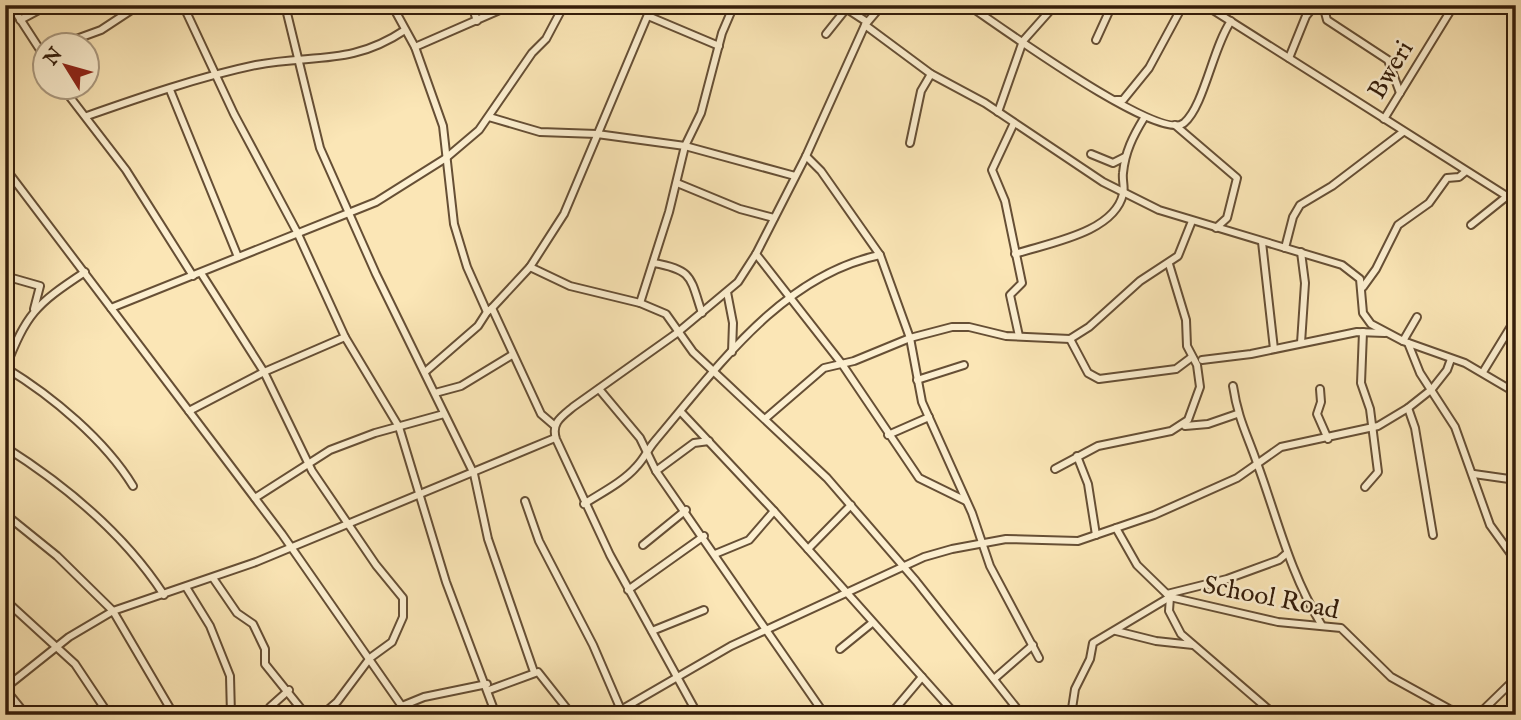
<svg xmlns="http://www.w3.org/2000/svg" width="1521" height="720" font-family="'IM FELL English',serif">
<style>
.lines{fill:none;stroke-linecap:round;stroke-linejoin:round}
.minor-casing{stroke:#664f35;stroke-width:10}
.minor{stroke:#fcefd0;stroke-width:6}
.labels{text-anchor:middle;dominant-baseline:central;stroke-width:5;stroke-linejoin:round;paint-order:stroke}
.street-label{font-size:26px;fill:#341d0a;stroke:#fcefd0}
</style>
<rect width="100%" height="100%" fill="#fbe6b6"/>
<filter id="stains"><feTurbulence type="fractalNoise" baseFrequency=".00286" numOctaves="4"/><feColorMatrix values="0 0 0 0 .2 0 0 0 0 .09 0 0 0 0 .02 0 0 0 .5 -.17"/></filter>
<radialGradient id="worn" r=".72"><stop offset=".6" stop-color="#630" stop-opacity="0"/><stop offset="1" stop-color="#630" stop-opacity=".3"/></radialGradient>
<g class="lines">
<defs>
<g id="minor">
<path d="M11 5 46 59"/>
<path d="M183 5 234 114 297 232 345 337 399 427 446 582 496 715"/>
<path d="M285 5 320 148 376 274 474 474 488 539 534 672"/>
<path d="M392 5 415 47 443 126 454 224 467 267 487 312 492 308 541 414 555 426"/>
<path d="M472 5 477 21"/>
<path d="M841 5 867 22"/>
<path d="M968 5C997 24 1159 143 1184 123 1204 106 1213 47 1231 21"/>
<path d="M1205 5 1516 202"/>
<path d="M1323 5 1327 20 1388 60 1400 93"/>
<path d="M648 16 719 46"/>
<path d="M20 20 48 5"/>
<path d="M865 25 931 74 985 103 1103 182 1159 210 1342 265 1360 279 1363 313 1371 324 1403 341 1465 363 1516 393"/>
<path d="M826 34 846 9"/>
<path d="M1096 40 1112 5"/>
<path d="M57 46 101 30 139 5"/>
<path d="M415 47 511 5"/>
<path d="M1289 58 1306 16 1315 5"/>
<path d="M63 88 126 170 193 276"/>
<path d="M170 90 238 257"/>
<path d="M1116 100H1123L1149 68 1183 5"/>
<path d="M998 112 1023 41 1055 5"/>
<path d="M87 116C141 97 199 77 256 65 314 54 351 66 405 30"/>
<path d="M489 117 540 132 597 134 685 146 795 176"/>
<path d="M1384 119 1454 5"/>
<path d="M1014 123 992 170 1005 201 1022 283 1010 295 1019 336"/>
<path d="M1175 125 1237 178 1227 218 1216 228"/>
<path d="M910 143 921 91 931 74"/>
<path d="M1091 154 1113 163 1125 157"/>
<path d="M806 156 821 171 880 255 910 338 922 402 972 513 990 566 1039 658"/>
<path d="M5 168 282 534 408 715"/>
<path d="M677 183 740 209 774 218"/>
<path d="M1471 225 1506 197"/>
<path d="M1262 242 1274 349"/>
<path d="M1285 248 1293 217 1300 205 1332 186 1403 132"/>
<path d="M1301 252 1305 283 1301 343"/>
<path d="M756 254 842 364 919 478 966 501"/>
<path d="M1015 254C1048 243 1114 233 1123 194 1125 188 1122 180 1123 173 1125 152 1133 136 1144 118"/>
<path d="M654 263C693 270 690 277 702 313"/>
<path d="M530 267 570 286 640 303 666 314 693 352 827 478 916 581 1022 715"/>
<path d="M201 273 264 372 312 471 376 565 403 598V617L392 642 370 658 337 702 322 715"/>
<path d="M5 276 40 286 34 309"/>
<path d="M1363 287 1376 269 1398 225 1429 203 1447 178 1459 177 1465 172"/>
<path d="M727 292 733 323 732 352"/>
<path d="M640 303 669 212 685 146 701 113 722 33 734 5"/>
<path d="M111 308 376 202 446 158 479 130 532 53 546 39 564 5"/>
<path d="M492 308 530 267 564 214 652 5"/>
<path d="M1363 332 1361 383 1370 409 1378 472 1365 487"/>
<path d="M1070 339 1088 373 1099 379 1176 369 1192 357"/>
<path d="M1403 341 1417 317"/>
<path d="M1408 343 1420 373 1455 427 1490 525 1516 561"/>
<path d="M1202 360 1251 354 1357 332 1385 333"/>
<path d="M6 368C52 396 105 440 133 486"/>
<path d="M5 369C27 313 35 305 85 272"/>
<path d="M425 372 478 326 487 312"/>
<path d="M1483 372 1516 318"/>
<path d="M917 380 964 365"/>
<path d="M1233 386C1238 419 1247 434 1257 463 1278 520 1289 571 1321 624"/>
<path d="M599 389 640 438 656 471 825 715"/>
<path d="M1320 389 1321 402 1317 414 1328 439"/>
<path d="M435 393 461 386 512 355"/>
<path d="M1408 408 1415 428 1433 535"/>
<path d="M189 411 264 372 345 337"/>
<path d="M681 412 774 511 956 715"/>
<path d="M766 418 824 368 854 361 910 338 952 327H969L1006 336 1070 339 1089 327 1140 281 1178 256 1192 221"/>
<path d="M1185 426 1208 424 1237 414"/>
<path d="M888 435 929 417"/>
<path d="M5 447C65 485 125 535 164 595"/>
<path d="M1077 456 1088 484 1096 535"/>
<path d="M1055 469 1098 446 1171 431 1188 420 1200 387 1197 365 1187 346 1186 320 1169 264"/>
<path d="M656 471 694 443 709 441"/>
<path d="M1474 474 1516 480"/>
<path d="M255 498 330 450 375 433 444 414"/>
<path d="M525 501 539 541 593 645 621 710"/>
<path d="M584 504C601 493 623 482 636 467 644 459 648 449 655 441 716 369 782 275 880 255"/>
<path d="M5 514 57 556 113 611 174 715"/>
<path d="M1116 528 1137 565 1170 597 1278 622 1341 628 1391 677 1449 709 1467 715"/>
<path d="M643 545 686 510"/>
<path d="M808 549 851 505"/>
<path d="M715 554 749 540 774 511"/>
<path d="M213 578 237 613 253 624 265 649V664L306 715"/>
<path d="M186 587 210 626 230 676 231 715"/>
<path d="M628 590 704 536"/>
<path d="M1167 594 1227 579 1279 560 1286 554"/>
<path d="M1170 597 1169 611 1181 634 1275 715"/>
<path d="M5 600 75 664 109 715"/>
<path d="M652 631 704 610"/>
<path d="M1116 631 1156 641 1193 645"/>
<path d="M840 649 872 623"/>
<path d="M994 679 1033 645"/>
<path d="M5 688 69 637 113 611 256 562 555 438"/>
<path d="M5 689 26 715"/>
<path d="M489 690 538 672 572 715"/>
<path d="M402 706 424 697 487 684"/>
<path d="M270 707 289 690"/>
<path d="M612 715 731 646 924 557 952 549 1006 539 1078 541 1154 515 1237 478 1281 447 1378 426 1408 408 1432 389 1447 370 1451 359"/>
<path d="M698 715 610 555 556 439C551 423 561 417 573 407L677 333 738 282 756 254 806 156 865 25 882 5"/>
<path d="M890 715 922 677"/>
<path d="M1071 715 1075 689 1090 659 1093 643 1170 597"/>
<path d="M1478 715 1516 678"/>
</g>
</defs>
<use href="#minor" class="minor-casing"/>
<use href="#minor" class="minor"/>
</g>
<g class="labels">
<g class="street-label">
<text transform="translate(1391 70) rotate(-59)">Bweri</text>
<text transform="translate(1271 598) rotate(11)">School Road</text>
</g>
</g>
<rect width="1521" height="720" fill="none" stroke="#fbe6b6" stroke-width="28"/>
<rect x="7" y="7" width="1507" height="706" fill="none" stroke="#341d0a" stroke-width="3.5"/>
<rect x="14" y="14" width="1493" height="692" fill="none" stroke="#341d0a" stroke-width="2"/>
<g transform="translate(66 66) rotate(307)"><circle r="33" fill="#fcefd0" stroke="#ac9b81" stroke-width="2"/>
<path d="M0-5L12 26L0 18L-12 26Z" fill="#8f2418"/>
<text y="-10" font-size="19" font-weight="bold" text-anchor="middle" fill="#341d0a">N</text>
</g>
<rect width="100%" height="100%" filter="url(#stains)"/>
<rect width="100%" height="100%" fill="url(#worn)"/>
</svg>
